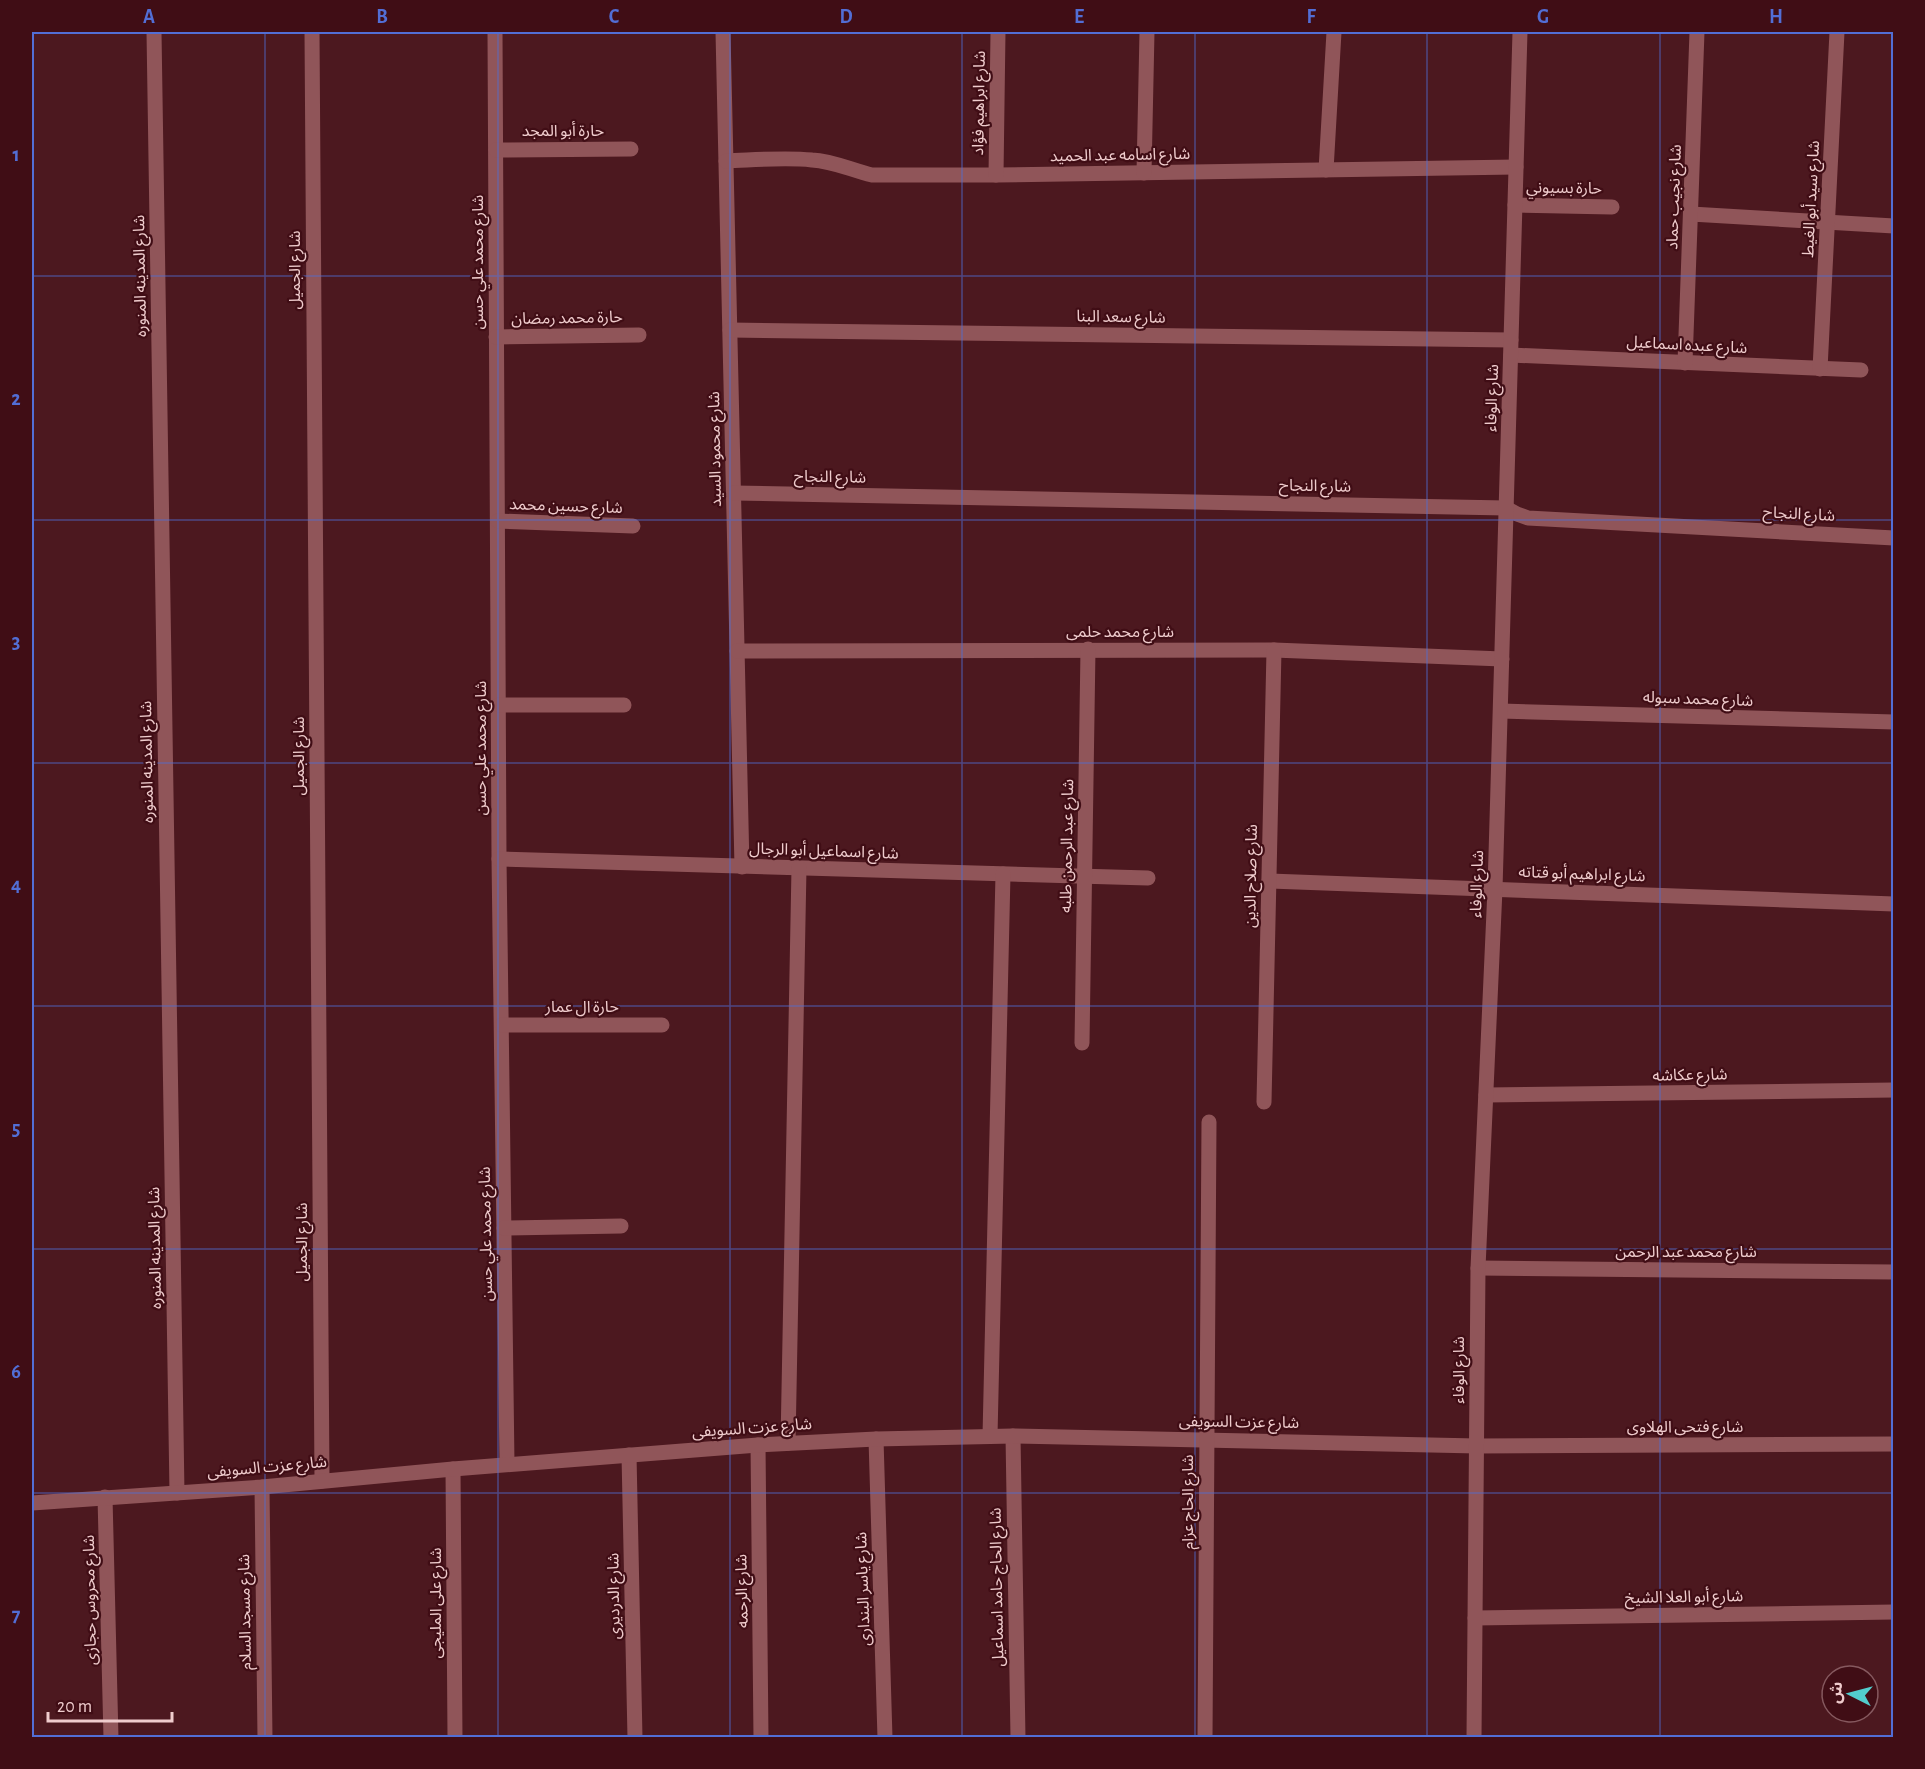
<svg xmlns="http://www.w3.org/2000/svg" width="1925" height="1769" font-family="'Alegreya Sans','Noto Sans Arabic',sans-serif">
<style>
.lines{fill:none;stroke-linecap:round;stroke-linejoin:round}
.street{stroke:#905559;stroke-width:15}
.grid{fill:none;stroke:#526ed5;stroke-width:1.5;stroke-opacity:0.55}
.labels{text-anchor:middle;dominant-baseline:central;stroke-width:4.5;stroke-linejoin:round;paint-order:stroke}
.street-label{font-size:16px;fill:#efcccd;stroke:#400d15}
.neatline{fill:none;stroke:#526ed5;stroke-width:2}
.grid-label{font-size:20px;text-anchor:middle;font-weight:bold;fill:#526ed5}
</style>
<rect width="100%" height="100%" fill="#4c181f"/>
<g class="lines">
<g class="street">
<path d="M154 32 177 1493"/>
<path d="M312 32 322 1481"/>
<path d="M495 32 499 859 507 1464"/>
<path d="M723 32 742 867"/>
<path d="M496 150 631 149"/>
<path d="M726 161C754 160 784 157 812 160 833 161 851 170 872 175H996L1516 167"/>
<path d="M1326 170 1334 32"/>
<path d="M1144 173 1147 32"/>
<path d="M996 175 998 32"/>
<path d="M1515 205 1612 207"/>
<path d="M1691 214 1894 226"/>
<path d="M730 330 1511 340"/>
<path d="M496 337 639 335"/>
<path d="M1511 355 1861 370"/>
<path d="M1685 363 1697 32"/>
<path d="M1820 369 1837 32"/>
<path d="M734 493 1506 508 1517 514 1528 518 1894 538"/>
<path d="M498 521 633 526"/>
<path d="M737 651 1274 650 1502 659"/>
<path d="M499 705H624"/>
<path d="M1501 711 1894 722"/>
<path d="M499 859 1148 878"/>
<path d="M1269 881 1894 904"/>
<path d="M502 1025H662"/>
<path d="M1082 1043 1088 649"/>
<path d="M1486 1095 1894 1090"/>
<path d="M1264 1102 1274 650"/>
<path d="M504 1228 621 1226"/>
<path d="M1478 1268 1894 1272"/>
<path d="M990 1436 1003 874"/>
<path d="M1013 1436 1018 1738"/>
<path d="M876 1439 885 1738"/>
<path d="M788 1443 799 868"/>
<path d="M758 1445 761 1738"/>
<path d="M629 1455 635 1738"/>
<path d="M453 1469 455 1738"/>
<path d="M262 1487 265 1738"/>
<path d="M105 1497 111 1738"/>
<path d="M32 1503 262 1487 453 1469 758 1445 876 1439 1013 1436 1477 1446 1894 1444"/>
<path d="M1475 1618 1894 1612"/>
<path d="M1205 1738 1209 1122"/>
<path d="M1474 1738 1478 1268 1495 889 1520 32"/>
</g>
</g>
<path class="grid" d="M265 32V1738M498 32V1738M730 32V1738M962 32V1738M1195 32V1738M1427 32V1738M1660 32V1738M32 276H1894M32 520H1894M32 763H1894M32 1006H1894M32 1249H1894M32 1493H1894"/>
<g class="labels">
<g class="street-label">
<text transform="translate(979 103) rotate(-89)">شارع ابراهيم فؤاد</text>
<text x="563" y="131">حارة أبو المجد</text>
<text transform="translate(1120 155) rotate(-1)">شارع اسامه عبد الحميد</text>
<text transform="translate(1564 188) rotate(1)">حارة بسيوني</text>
<text transform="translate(1674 197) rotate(-88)">شارع نجيب حماد</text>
<text transform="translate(1811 199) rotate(-87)">شارع سيد أبو الغيط</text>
<text transform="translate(478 262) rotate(-90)">شارع محمد علي حسن</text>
<text transform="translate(295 270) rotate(-90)">شارع الجميل</text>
<text transform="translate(140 276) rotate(-91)">شارع المدينه المنوره</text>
<text transform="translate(1121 317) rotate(1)">شارع سعد البنا</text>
<text transform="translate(567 318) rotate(-1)">حارة محمد رمضان</text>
<text transform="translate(1687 345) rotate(3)">شارع عبده اسماعيل</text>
<text transform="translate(1492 398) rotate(-88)">شارع الوفاء</text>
<text transform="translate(715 449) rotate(-91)">شارع محمود السيد</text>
<text transform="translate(830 477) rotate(1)">شارع النجاح</text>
<text transform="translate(1315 486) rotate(1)">شارع النجاح</text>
<text transform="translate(566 506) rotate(2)">شارع حسين محمد</text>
<text transform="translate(1799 514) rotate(3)">شارع النجاح</text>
<text x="1120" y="632">شارع محمد حلمى</text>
<text transform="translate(1698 699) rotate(2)">شارع محمد سبوله</text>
<text transform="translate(481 748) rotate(-90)">شارع محمد علي حسن</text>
<text transform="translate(299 756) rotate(-90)">شارع الجميل</text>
<text transform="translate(147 762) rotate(-91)">شارع المدينه المنوره</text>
<text transform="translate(1067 846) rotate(-89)">شارع عبد الرحمن طلبه</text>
<text transform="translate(824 851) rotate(2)">شارع اسماعيل أبو الرجال</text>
<text transform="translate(1582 874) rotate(2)">شارع ابراهيم أبو قتاته</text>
<text transform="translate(1251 876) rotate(-89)">شارع صلاح الدين</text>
<text transform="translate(1477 884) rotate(-88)">شارع الوفاء</text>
<text x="582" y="1007">حارة ال عمار</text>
<text transform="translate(1690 1075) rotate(-1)">شارع عكاشه</text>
<text transform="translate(486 1234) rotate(-91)">شارع محمد علي حسن</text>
<text transform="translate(302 1242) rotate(-90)">شارع الجميل</text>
<text transform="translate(155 1248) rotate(-91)">شارع المدينه المنوره</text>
<text x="1686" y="1252">شارع محمد عبد الرحمن</text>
<text transform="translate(1459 1370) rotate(-90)">شارع الوفاء</text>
<text transform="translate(1239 1422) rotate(1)">شارع عزت السويفى</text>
<text x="1685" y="1427">شارع فتحى الهلاوى</text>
<text transform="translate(752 1428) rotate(-4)">شارع عزت السويفى</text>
<text transform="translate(267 1467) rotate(-5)">شارع عزت السويفى</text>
<text transform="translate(1188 1502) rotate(-90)">شارع الحاج عزام</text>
<text transform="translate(997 1587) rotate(-91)">شارع الحاج حامد اسماعيل</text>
<text transform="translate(863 1589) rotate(-92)">شارع ياسر البندارى</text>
<text transform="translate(742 1591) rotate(-91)">شارع الرحمه</text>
<text transform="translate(614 1596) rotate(-91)">شارع الدرديرى</text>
<text transform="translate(1684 1597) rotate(-1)">شارع أبو العلا الشيخ</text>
<text transform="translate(90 1600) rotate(-91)">شارع محروس حجازى</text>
<text transform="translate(436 1603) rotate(-90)">شارع على المليجى</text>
<text transform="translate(245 1612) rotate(-91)">شارع مسجد السلام</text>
</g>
</g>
<rect width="1925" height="1769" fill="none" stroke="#400d15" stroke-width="66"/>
<g transform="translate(1850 1694) rotate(276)"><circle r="28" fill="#400d15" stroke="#86595f" stroke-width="1.5"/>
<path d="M0-4.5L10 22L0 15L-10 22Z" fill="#52cdcd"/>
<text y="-9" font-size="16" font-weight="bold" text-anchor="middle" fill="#efcccd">ش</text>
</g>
<path d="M48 1712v9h124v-9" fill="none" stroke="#efcccd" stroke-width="3"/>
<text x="57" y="1712" font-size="18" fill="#efcccd" stroke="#400d15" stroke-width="4.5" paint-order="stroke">20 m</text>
<rect x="33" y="33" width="1859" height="1703" class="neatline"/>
<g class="grid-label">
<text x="149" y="23">A</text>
<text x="382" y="23">B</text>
<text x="614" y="23">C</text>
<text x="846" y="23">D</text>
<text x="1079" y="23">E</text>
<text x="1311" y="23">F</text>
<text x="1543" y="23">G</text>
<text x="1776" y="23">H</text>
<text x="16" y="161">1</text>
<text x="16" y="405">2</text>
<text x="16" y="648">3</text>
<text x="16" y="891">4</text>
<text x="16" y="1135">5</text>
<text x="16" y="1378">6</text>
<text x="16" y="1621">7</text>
</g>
</svg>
